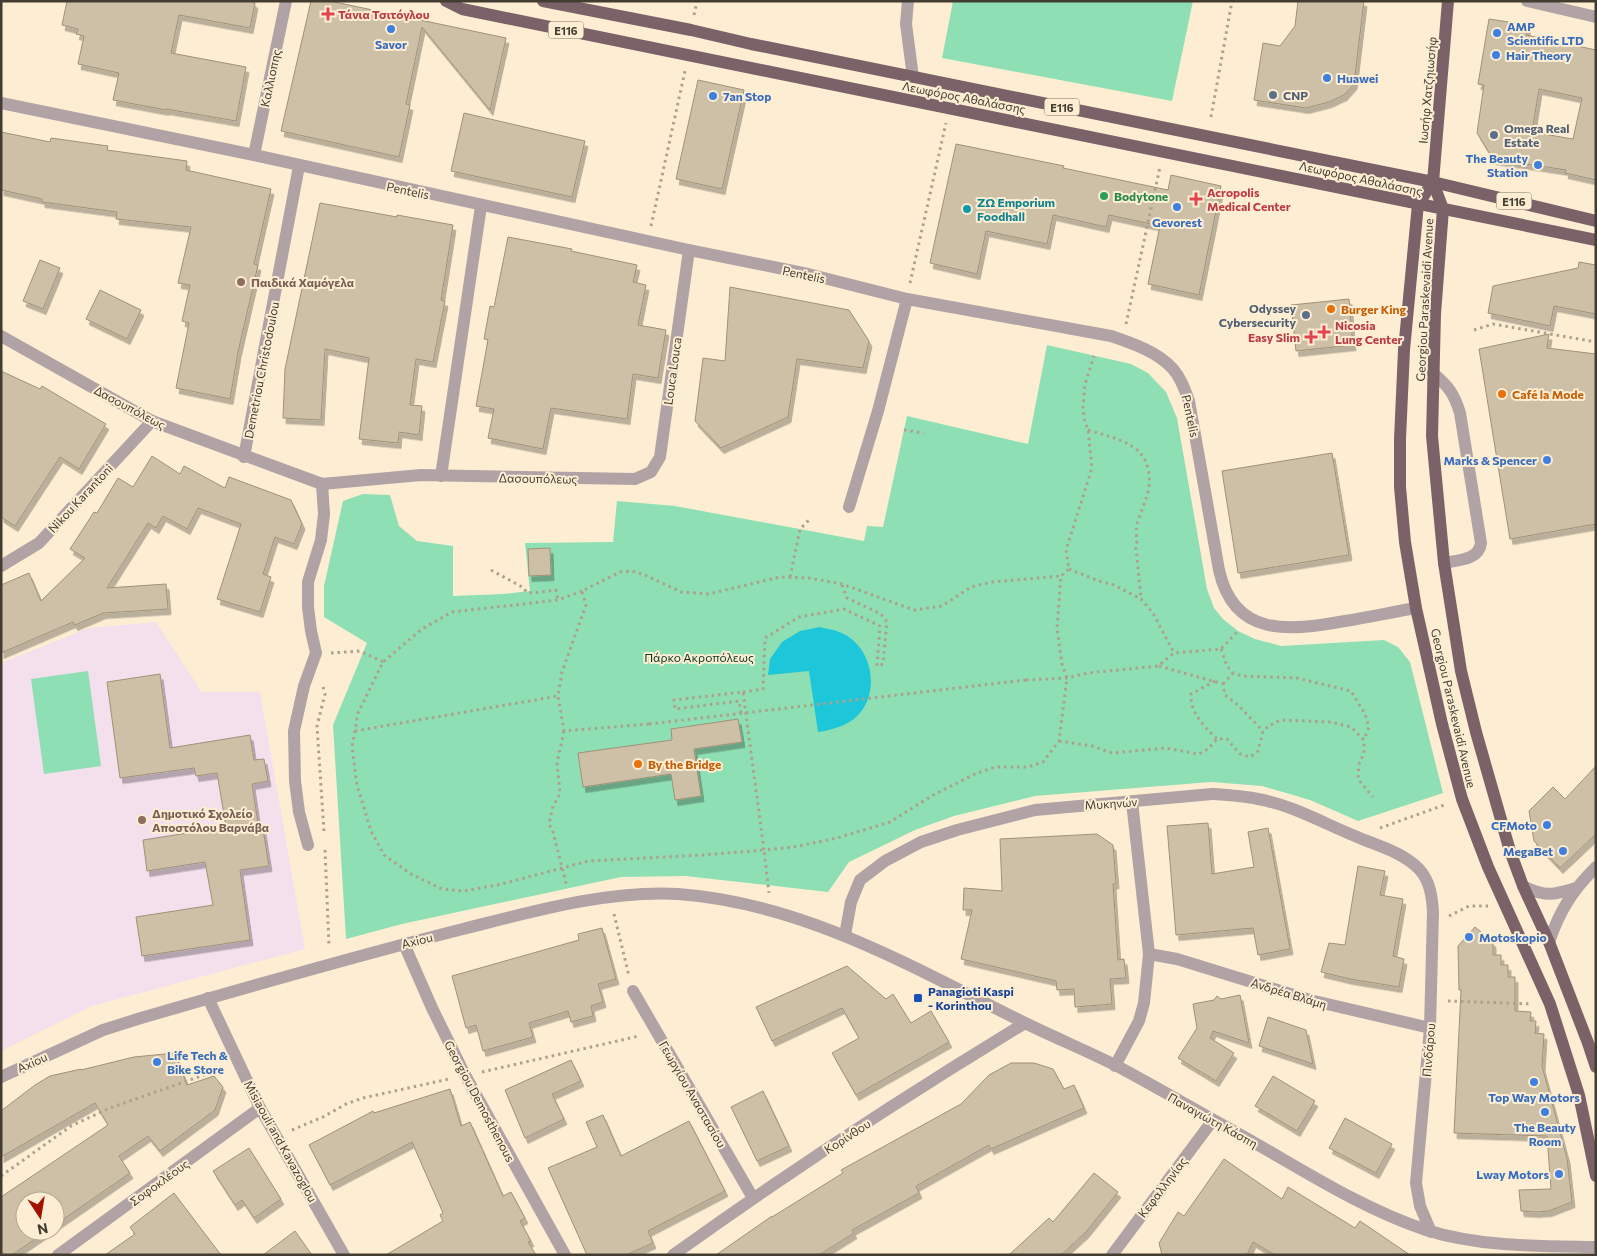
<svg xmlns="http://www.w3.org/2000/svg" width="1597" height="1256" font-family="Commissioner,sans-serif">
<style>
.education{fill:#f4dfed}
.green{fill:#8fdfb4}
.water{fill:#1ec6d9}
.building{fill:#cec0a6;stroke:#9f9178;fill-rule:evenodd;filter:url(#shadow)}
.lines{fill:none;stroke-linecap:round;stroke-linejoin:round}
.path{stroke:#aca18d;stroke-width:3;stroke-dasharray:2.5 4;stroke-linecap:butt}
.minor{stroke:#b1a2a5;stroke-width:12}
.major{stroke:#7b6268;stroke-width:12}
.path-bridge{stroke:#aca18d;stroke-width:3;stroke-dasharray:2.5 4;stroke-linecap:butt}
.health-dot{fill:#e0444e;stroke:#fdeed3;stroke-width:2}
.shop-dot{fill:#3f7fe0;stroke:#fdeed3;stroke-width:2}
.service-dot{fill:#5c6f8a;stroke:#fdeed3;stroke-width:2}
.leisure-dot{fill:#2e9e5b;stroke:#fdeed3;stroke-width:2}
.culture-dot{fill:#0f9aa8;stroke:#fdeed3;stroke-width:2}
.education-dot{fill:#8d6e63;stroke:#fdeed3;stroke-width:2}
.food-dot{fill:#e8710a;stroke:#fdeed3;stroke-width:2}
.transit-dot{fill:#1a4fb4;stroke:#fdeed3;stroke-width:2}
.labels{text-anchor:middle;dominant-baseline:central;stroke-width:4;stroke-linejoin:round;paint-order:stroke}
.shield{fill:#fdeed3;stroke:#7a7162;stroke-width:1}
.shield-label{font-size:11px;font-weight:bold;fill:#423c31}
.health-label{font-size:12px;font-weight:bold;fill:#be3a42;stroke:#fdeed3;text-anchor:start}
.shop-label{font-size:12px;font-weight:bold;fill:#366cbe;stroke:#fdeed3;text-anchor:start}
.street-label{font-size:12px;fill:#423c31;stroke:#fdeed3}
.service-label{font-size:12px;font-weight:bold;fill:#4e5e75;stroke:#fdeed3;text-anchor:start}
.leisure-label{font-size:12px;font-weight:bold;fill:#27864d;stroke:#fdeed3;text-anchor:start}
.culture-label{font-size:12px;font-weight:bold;fill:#0d838f;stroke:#fdeed3;text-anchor:start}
.education-label{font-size:12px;font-weight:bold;fill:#785e54;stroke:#fdeed3;text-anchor:start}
.food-label{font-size:12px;font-weight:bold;fill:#c56008;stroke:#fdeed3;text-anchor:start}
.park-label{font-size:12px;fill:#063622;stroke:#fdeed3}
.transit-label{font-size:12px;font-weight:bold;fill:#164399;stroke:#fdeed3;text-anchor:start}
</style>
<defs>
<filter id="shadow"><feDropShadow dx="3" dy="5.5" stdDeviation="0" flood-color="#0004"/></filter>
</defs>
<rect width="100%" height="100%" fill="#fdeed3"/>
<path class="education" d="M156 622 202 692H260L305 949 92 1006 1 1051V663L89 628Z"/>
<g class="green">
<path d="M953 1H1193L1172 101 942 58Z"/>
<path d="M1047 345 1131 364 1148 373 1166 392 1177 418 1207 589 1214 608 1223 619 1238 631 1255 639 1281 646 1384 640 1398 647 1410 662 1443 793 1358 821 1310 800 1262 786 1211 782 1035 796 954 816 915 830 849 862 828 892 685 876 621 877 402 924 346 939 333 725 367 643 324 617V586L343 501 363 494 390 495 399 526 417 541 453 546V596L503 594 530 591 525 543 613 542 617 501 675 506 864 541 867 526 883 527 907 416 1028 444Z"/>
<path d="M88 671 101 766 44 774 31 679Z"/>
</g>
<path class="water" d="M820 627C826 629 833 629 839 632 873 644 883 696 854 719 843 727 831 730 818 732L809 671 768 675 770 659 782 642 800 631Z"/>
<g class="building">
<path d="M67 1H253V3H255L250 28 179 15 171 53 246 67 236 121 166 109V110L113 100 119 73 78 64 84 36 76 34 78 29 62 25Z"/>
<path d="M311 1H330L506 38 490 110 422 27 406 104 410 105 399 157 281 131Z"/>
<path d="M1298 1H1364L1354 84 1344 95 1329 102 1306 108 1254 100 1263 43 1280 46 1295 26Z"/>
<path d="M1489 19 1528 25 1526 35 1596 50V180L1565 173 1566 170 1493 159 1477 133 1484 85 1478 84ZM1539 89 1582 98 1573 139 1532 132Z"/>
<path d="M698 80 744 90 722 189 676 179Z"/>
<path d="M464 113 585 141 572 197 451 171Z"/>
<path d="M1 132 50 142 51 138 108 146 107 150 187 161 186 170 271 189 254 264 258 265 238 352 230 399 176 388 189 323 182 321 190 285 178 283 191 227 116 219 117 212 42 202V199L1 190Z"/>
<path d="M956 144 1064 166 1063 168 1168 190 1171 175 1221 186 1199 295 1148 284 1160 226 1109 215 1106 227 1053 215 1047 244 986 231 977 274 930 263Z"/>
<path d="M320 203 397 217V215L453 225 441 300 445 301 433 362 416 359 410 405 422 406 419 435 399 432 398 443 359 439 369 358 325 349 321 420 283 418 285 369Z"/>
<path d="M508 237 572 249 571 251 637 265 633 282 646 285 638 325 666 330 658 378 633 374 627 419 551 408 543 449 488 438 494 409 476 406 488 340 484 339 490 306 494 307Z"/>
<path d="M40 260 60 268 43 309 23 301Z"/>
<path d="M1579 262 1596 265V314L1554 306 1550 326 1488 313 1493 286 1578 268Z"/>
<path d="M730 287 849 310 869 341 863 368 797 359 788 417 721 448 695 421 703 358 725 361Z"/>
<path d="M100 290 141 310 127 339 86 319Z"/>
<path d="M1349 299 1353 345 1296 351 1291 305Z"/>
<path d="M1549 334 1547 348 1596 354V524L1510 539 1479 349Z"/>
<path d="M1 371 40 389 42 386 106 424 79 469 60 457 15 526 1 517Z"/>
<path d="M1332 453 1349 555 1238 573 1222 471Z"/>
<path d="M152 456 180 474 184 466 225 488 229 477 291 500 302 524 294 544 275 537 263 574 271 577 260 612 217 599 241 524 198 508 187 529 163 516 156 528 148 523 107 588 166 584 168 609 103 613 75 625 73 622 1 653V585L29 573 41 601 85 558 70 549 94 512 97 513 118 478 133 487Z"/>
<path d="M550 548 551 575 529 576 528 549Z"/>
<path d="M160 674 170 748 250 735 254 760 264 759 268 781 252 784 259 830 263 829 269 866 240 870 250 940 142 956 136 917 213 905 205 862 147 871 143 840 226 827 217 773 196 776 194 768 120 778 107 682Z"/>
<path d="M738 719 742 742 694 749 701 796 675 800 671 774 583 787 578 753 672 740 671 729Z"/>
<path d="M1596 766V834L1560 868 1534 841 1529 811 1553 787 1565 799Z"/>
<path d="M1208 823 1212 874 1254 867 1248 832 1268 828 1290 949 1258 955 1253 928 1176 935 1167 826Z"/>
<path d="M1097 834 1113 845 1116 883 1113 884 1118 960 1124 959 1126 978 1110 979 1112 1004 1075 1007 1074 989 1057 990 1056 981 961 959 972 910H963L964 888 1002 891 1000 839Z"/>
<path d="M1358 866 1385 871 1380 895 1403 899 1393 956 1404 959 1399 987 1350 979 1321 972 1329 943 1345 945Z"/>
<path d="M1475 927 1493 942V955H1501V965H1508V977H1515V1011L1531 1012 1530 1021H1536L1535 1033 1544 1034 1542 1066 1567 1158 1572 1202 1549 1211 1536 1212 1521 1211 1519 1190 1551 1189 1547 1136 1454 1133 1461 990H1459L1458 946Z"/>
<path d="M602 928 616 979 598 984 603 1002 591 1006 593 1016 571 1022 568 1011 529 1023 533 1037 483 1051 476 1025 466 1028 452 976 579 940 578 934Z"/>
<path d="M847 966 886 999 893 994 911 1023 931 1011 949 1042 856 1095 832 1053 859 1038 842 1008 772 1041 756 1007Z"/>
<path d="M1240 995 1249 1043 1213 1031 1210 1038 1234 1053 1216 1081 1178 1058 1197 1028 1193 1004 1214 1000 1217 996 1221 999Z"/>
<path d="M1268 1017 1306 1030 1313 1064 1259 1046Z"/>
<path d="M175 1053 187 1085 214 1076 223 1087 215 1110 160 1151 148 1136 119 1156 130 1173 55 1225V1201H25V1231H47L12 1255H1V1197L108 1125 95 1103 1 1157V1111L35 1085 50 1076 81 1069V1070L134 1057Z"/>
<path d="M571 1060 581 1081 552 1094 564 1119 525 1138 505 1090Z"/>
<path d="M1011 1063H1034L1053 1069 1064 1089 1074 1085 1084 1108 991 1149 989 1145 916 1186 919 1193 852 1230 854 1233 819 1255H716L772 1216V1217L843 1173 841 1170 961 1104 989 1075Z"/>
<path d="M1273 1076 1315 1101 1297 1131 1255 1106Z"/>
<path d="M450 1089 461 1126 470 1122 503 1196 511 1192 525 1218 520 1221 531 1241 528 1242 536 1255H386L443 1221 440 1215 443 1213 412 1142 330 1185 309 1145 373 1111 374 1113Z"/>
<path d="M763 1091 789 1146 757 1161 731 1107Z"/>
<path d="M603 1115 621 1156 689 1121 725 1191 648 1231 653 1243 626 1255H587L548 1168 597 1147 586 1122Z"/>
<path d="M1345 1118 1392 1144 1376 1173 1329 1148Z"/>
<path d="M249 1148 281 1199 254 1218 242 1200 235 1205 213 1171Z"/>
<path d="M1224 1159 1282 1199 1288 1187 1355 1228 1360 1221 1410 1255H1275L1253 1242 1247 1255H1162L1159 1243 1178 1212 1184 1216Z"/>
<path d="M1094 1173 1118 1192 1086 1232 1061 1255H1009L1049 1218 1053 1222Z"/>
<path d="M174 1193 221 1255H105L135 1234 130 1227Z"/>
<path d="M295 1231 312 1255H263Z"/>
</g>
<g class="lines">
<g class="path">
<path d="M694 15 697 1"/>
<path d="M1211 117 1232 1"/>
<path d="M651 226 685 71"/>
<path d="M910 283 946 123"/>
<path d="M1126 324 1160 167"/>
<path d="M1474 330 1493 324 1596 342"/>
<path d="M904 430 924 433"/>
<path d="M1088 430C1121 440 1153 445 1149 487 1147 499 1140 513 1137 524 1135 532 1138 540 1136 548L1141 599"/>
<path d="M1069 569 1099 581 1114 585 1141 599 1153 613 1174 653"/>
<path d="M491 570 524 588 526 592 532 593 556 590 558 600"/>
<path d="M790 577 800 529 809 520"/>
<path d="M582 591 558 600 452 612 422 629 383 662 358 713 352 747 357 785 371 831 384 855 411 874 442 889 464 891 502 884 588 861 703 855 764 850 769 893"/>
<path d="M1221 649 1227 666 1233 673 1242 676 1297 678 1351 691 1365 714 1369 727 1364 740"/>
<path d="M331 653 360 651 383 662"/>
<path d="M1159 666 1223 684 1225 695 1238 705 1263 731"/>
<path d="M1026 680 1067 678 1088 673 1158 666 1174 653 1221 649 1239 630"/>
<path d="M1215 681 1191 694C1190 713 1204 726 1217 739"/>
<path d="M1223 684 1233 673"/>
<path d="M323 687 325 694 317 726 324 832"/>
<path d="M743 692 763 689 765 638 799 617 844 609 880 626 877 666 883 664 887 622 881 614 847 598 842 585"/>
<path d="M741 713 739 701 675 709 674 700 743 692 764 850 794 847 837 838 890 822 935 794 975 774 995 767H1028L1043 762 1059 741 1067 678 1062 664 1057 628 1061 576 1069 569 1066 550 1092 468 1088 430 1084 418 1083 408 1085 384 1094 356"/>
<path d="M649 724 564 731 558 696 562 672 586 605 582 591 620 572 632 571 645 575 681 592 709 594 780 577 809 578 842 584 914 610 942 606 971 587 992 582 1061 576"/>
<path d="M355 731 558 696"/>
<path d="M564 731 557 763 560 794 553 806 549 824 553 832 567 887"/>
<path d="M1059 741 1092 746 1112 753 1165 748 1199 754 1208 749 1217 739H1227L1240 754 1250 757 1258 751 1263 731 1269 726 1280 720 1331 722 1351 727 1364 740V753L1359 764 1358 779 1373 797"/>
<path d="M1380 828 1447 804"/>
<path d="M325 850 329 946"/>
<path d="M614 914 629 976"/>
<path d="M1449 916 1469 906H1488"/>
<path d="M1448 1001 1532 1004"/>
<path d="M482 1072 639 1036"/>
<path d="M292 1130 323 1117 346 1104 363 1098 449 1079"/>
<path d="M1 1176 71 1126 110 1108 224 1068"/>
</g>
<g class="minor">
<path d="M908 1 906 24 913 77"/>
<path d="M1527 1 1596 17"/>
<path d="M1 103 254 155 689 250 808 274 907 299 1111 336C1132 343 1158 352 1173 369 1181 378 1185 390 1189 401L1219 570C1234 638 1290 631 1345 621 1369 617 1393 612 1416 608"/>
<path d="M254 155 286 1"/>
<path d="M1 336 152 421 322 484 421 475 635 479 651 472 660 457 689 250"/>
<path d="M1433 373C1448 386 1454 393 1460 413L1481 543C1479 560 1458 560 1444 563"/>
<path d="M244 457 299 166"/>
<path d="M441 476 481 206"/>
<path d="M849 507 878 411 907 299"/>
<path d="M1 566 39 543 152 421"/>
<path d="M308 845 299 812 295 781 294 731 304 686 316 653 311 631 308 607V582L321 540 324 514 322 484"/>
<path d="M1523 886C1545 897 1554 895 1576 888"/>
<path d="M845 935 851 902 860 880 885 861 921 842 957 830 1035 810 1212 794C1227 795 1243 796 1258 799 1292 805 1323 823 1355 836 1377 846 1401 851 1419 869 1430 881 1432 896 1433 912L1430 1028 1416 1183 1420 1206 1431 1232"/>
<path d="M1549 942C1560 910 1572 891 1596 867"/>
<path d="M404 944 432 1008 465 1075 565 1255"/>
<path d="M1149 954 1177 959 1310 1000 1430 1028"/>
<path d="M633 991 753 1198"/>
<path d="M208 998 260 1108 344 1255"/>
<path d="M1115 1066 1139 1021 1144 1003 1149 954 1132 802"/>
<path d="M1 1077 103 1030 141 1018C248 987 355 956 463 929 531 912 607 890 678 894 804 903 914 968 1025 1023 1056 1038 1087 1051 1117 1066 1158 1088 1199 1112 1239 1134 1300 1168 1360 1208 1426 1230 1480 1247 1539 1246 1596 1247"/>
<path d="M58 1255 260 1108"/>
<path d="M673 1255C787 1173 905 1096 1025 1023"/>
<path d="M1112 1255 1213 1120"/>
</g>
<g class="major">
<path d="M446 1 462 9 1596 240"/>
<path d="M543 1 691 30 751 44 1433 182 1596 221"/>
<path d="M1448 1 1433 182 1443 209 1435 314 1432 436 1444 563 1461 671 1476 732 1510 851 1523 886 1549 942 1588 1043 1596 1067"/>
<path d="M1433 182 1418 204 1404 350 1400 439V487L1405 542 1416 608 1442 724 1462 799 1488 867 1550 1004 1579 1095 1596 1176"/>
</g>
<path class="path-bridge" d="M649 724 1026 680"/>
</g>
<g class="health-dot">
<path d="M325.5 6.5h5v5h5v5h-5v5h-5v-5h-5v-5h5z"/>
<path d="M1193.5 191.5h5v5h5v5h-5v5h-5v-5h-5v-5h5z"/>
<path d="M1321.5 324.5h5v5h5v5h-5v5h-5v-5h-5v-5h5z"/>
<path d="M1308.5 329.5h5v5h5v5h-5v5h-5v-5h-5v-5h5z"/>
</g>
<g class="shop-dot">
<circle cx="391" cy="29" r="5"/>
<circle cx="1497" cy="33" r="5"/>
<circle cx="1496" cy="55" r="5"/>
<circle cx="1327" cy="78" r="5"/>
<circle cx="713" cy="96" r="5"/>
<circle cx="1538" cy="165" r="5"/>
<circle cx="1177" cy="207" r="5"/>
<circle cx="1547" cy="460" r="5"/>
<circle cx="1547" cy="825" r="5"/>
<circle cx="1563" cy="851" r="5"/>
<circle cx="1469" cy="937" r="5"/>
<circle cx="157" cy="1062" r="5"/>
<circle cx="1534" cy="1082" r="5"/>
<circle cx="1545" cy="1112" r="5"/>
<circle cx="1559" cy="1174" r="5"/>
</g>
<g class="service-dot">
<circle cx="1273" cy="95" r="5"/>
<circle cx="1494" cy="135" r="5"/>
<circle cx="1306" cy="315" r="5"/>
</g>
<circle class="leisure-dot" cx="1104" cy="196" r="5"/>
<circle class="culture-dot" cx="967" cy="209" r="5"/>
<g class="education-dot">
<circle cx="241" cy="282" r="5"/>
<circle cx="142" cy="820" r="5"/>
</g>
<g class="food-dot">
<circle cx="1331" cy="309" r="5"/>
<circle cx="1502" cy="394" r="5"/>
<circle cx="638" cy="764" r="5"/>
</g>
<rect class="transit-dot" x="913" y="993" width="10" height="10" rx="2.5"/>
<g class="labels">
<g class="shield">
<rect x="548.5" y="21.5" width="35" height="17" rx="4"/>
<rect x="1044.5" y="98.5" width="35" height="17" rx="4"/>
<rect x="1496.5" y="192.5" width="35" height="17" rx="4"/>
</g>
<g class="shield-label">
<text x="566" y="30">E116</text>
<text x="1062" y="107">E116</text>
<text x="1514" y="201">E116</text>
</g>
<g class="health-label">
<text x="338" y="14">Τάνια Τσιτόγλου</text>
<text x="1207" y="192">Acropolis<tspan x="1207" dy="14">Medical Center</tspan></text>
<text x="1335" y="325">Nicosia<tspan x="1335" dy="14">Lung Center</tspan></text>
<text x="1300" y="337" text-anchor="end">Easy Slim</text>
</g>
<g class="shop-label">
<text x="1507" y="26">AMP<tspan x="1507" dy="14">Scientific LTD</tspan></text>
<text x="391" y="44" text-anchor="middle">Savor</text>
<text x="1506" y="55">Hair Theory</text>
<text x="1337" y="78">Huawei</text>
<text x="723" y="96">7an Stop</text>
<text x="1528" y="158" text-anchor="end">The Beauty<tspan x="1528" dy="14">Station</tspan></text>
<text x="1177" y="222" text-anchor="middle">Gevorest</text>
<text x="1537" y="460" text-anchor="end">Marks &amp; Spencer</text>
<text x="1537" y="825" text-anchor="end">CFMoto</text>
<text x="1553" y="851" text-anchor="end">MegaBet</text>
<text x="1479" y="937">Motoskopio</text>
<text x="167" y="1055">Life Tech &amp;<tspan x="167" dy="14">Bike Store</tspan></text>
<text x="1534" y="1097" text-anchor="middle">Top Way Motors</text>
<text x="1545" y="1127" text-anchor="middle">The Beauty<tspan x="1545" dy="14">Room</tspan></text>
<text x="1549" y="1174" text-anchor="end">Lway Motors</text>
</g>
<g class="street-label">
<text transform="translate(270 78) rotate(-78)">Καλλιοπης</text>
<text transform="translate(1427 90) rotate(-85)">Ιωσήφ Χατζηιωσήφ</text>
<text transform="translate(964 97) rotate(11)">Λεωφόρος Αθαλάσσης</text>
<text transform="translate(1361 178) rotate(12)">Λεωφόρος Αθαλάσσης</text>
<text transform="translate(408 190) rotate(12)">Pentelis</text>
<text transform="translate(804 274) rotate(12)">Pentelis</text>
<text transform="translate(1424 300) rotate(-87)">Georgiou Paraskevaidi Avenue</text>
<text transform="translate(261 370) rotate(-79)">Demetriou Christodoulou</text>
<text transform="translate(672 371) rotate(-82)">Louca Louca</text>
<text transform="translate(130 407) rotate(28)">Δασουπόλεως</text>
<text transform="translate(1191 416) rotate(78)">Pentelis</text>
<text transform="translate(538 478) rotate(1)">Δασουπόλεως</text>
<text transform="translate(80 498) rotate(-47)">Nikou Karantoni</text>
<text transform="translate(1454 708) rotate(77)">Georgiou Paraskevaidi Avenue</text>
<text transform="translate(1111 803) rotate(-4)">Μυκηνών</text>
<text transform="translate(417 940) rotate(-14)">Axiou</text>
<text transform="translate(1289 993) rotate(17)">Ανδρέα Βλάμη</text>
<text transform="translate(1428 1050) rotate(-85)">Πινδάρου</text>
<text transform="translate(32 1062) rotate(-24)">Axiou</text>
<text transform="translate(693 1094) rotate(60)">Γεωργίου Αναστασίου</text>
<text transform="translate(480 1101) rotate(62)">Georgiou Demosthenous</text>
<text transform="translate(1213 1120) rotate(29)">Παναγιώτη Κάσπη</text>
<text transform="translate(847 1136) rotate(-33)">Κορίνθου</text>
<text transform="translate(281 1141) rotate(61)">Misiaouli and Kavazoglou</text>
<text transform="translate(159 1182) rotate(-36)">Σοφοκλέους</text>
<text transform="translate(1162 1187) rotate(-53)">Κεφαλληνίας</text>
</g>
<g class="service-label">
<text x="1283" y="95">CNP</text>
<text x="1504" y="128">Omega Real<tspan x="1504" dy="14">Estate</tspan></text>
<text x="1296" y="308" text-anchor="end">Odyssey<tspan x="1296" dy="14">Cybersecurity</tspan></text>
</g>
<g class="leisure-label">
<text x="1114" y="196">Bodytone</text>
</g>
<g class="culture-label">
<text x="977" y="202">ΖΩ Emporium<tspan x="977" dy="14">Foodhall</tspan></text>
</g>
<g class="education-label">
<text x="251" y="282">Παιδικά Χαμόγελα</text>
<text x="152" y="813">Δημοτικό Σχολείο<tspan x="152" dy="14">Αποστόλου Βαρνάβα</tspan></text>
</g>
<g class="food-label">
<text x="1341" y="309">Burger King</text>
<text x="1512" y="394">Café la Mode</text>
<text x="648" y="764">By the Bridge</text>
</g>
<g class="park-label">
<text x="699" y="657">Πάρκο Ακροπόλεως</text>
</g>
<g class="transit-label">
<text x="928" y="991">Panagioti Kaspi<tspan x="928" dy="14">- Korinthou</tspan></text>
</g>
</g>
<rect width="1597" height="1256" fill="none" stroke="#423c31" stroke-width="5"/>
<g transform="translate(40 1216) rotate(168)"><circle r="24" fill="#fdeed3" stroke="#b2a792"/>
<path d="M0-4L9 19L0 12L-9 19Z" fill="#a41000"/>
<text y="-8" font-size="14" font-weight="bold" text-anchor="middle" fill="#423c31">N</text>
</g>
</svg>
